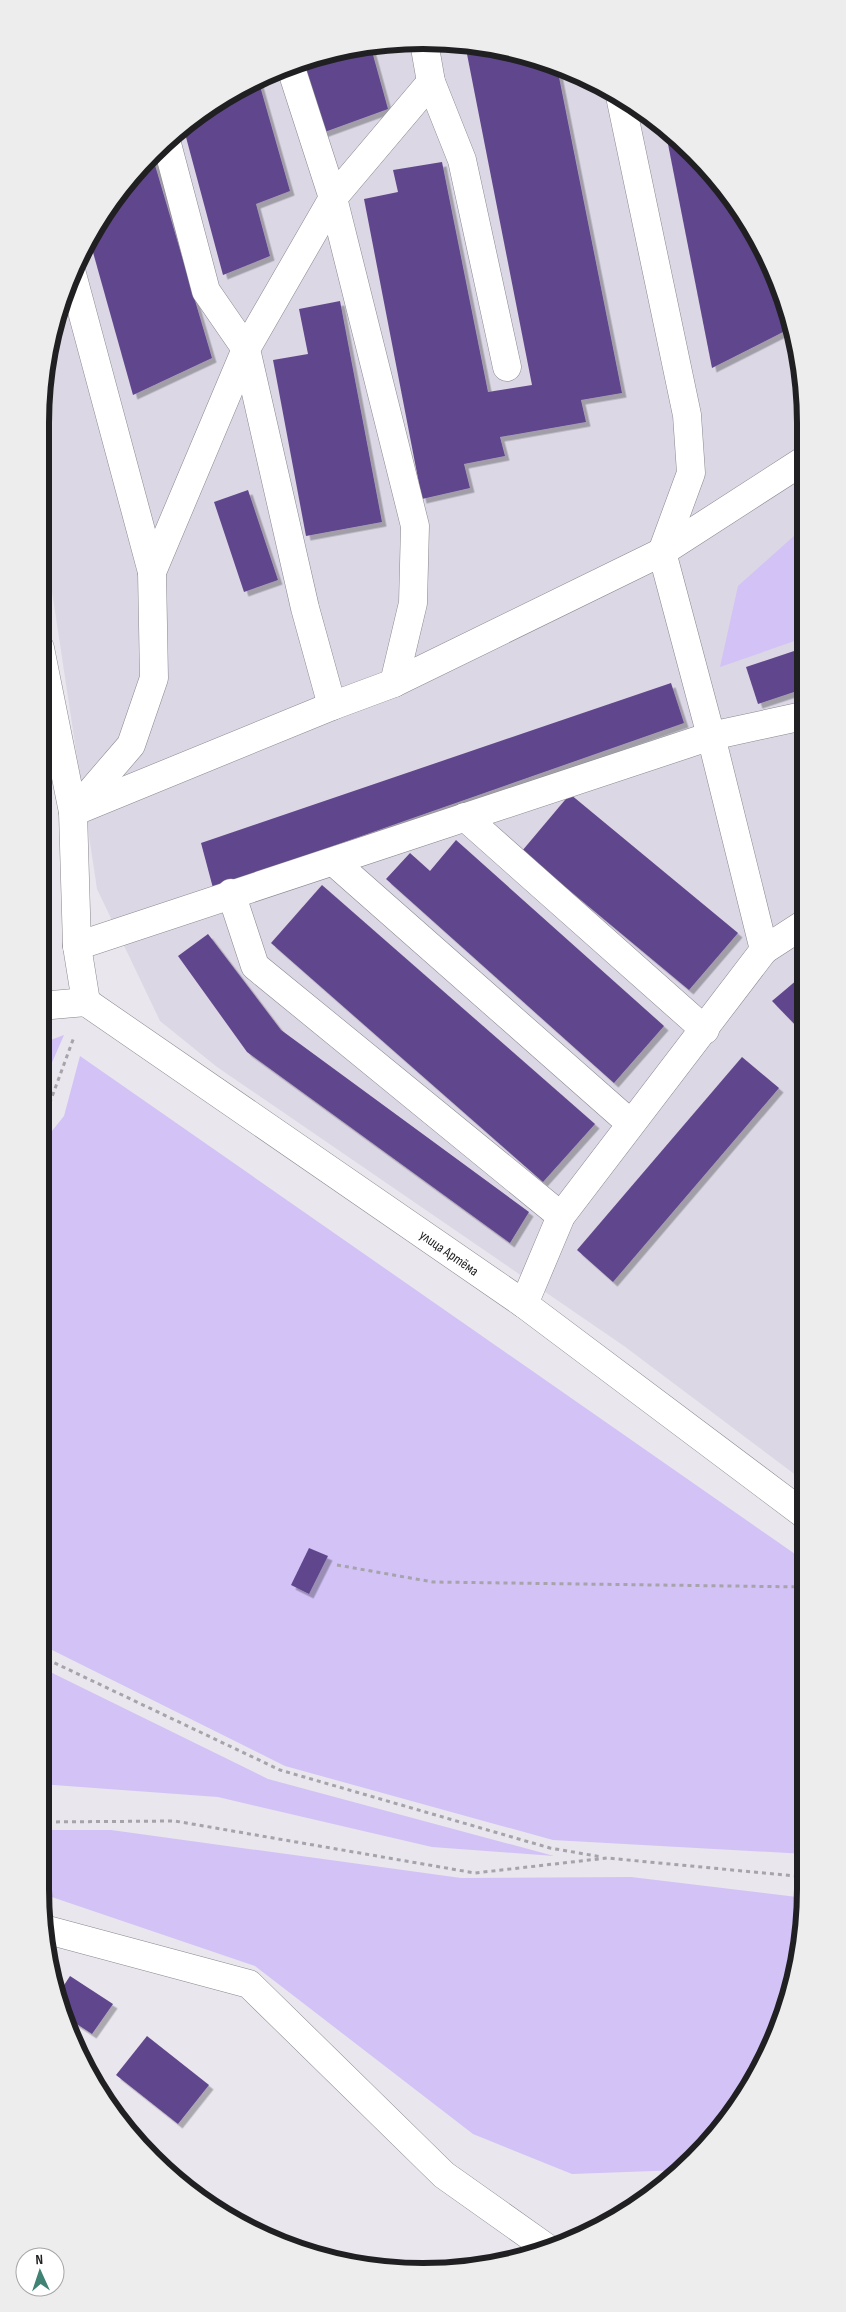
<svg xmlns="http://www.w3.org/2000/svg" width="846" height="2312" font-family="'Sofia Sans Condensed',sans-serif">
<style>
.built{fill:#dbd7e5}
.green{fill:#d2c2f6}
.building{fill:#61478d;filter:url(#shadow)}
.lines{fill:none;stroke-linecap:round;stroke-linejoin:round}
.minor-casing{stroke:#89878e;stroke-width:29}
.path{stroke:#a6a4aa;stroke-width:3;stroke-dasharray:4 4;stroke-linecap:butt}
.minor{stroke:#fff;stroke-width:28}
.labels{text-anchor:middle;dominant-baseline:central;stroke-width:5;stroke-linejoin:round;paint-order:stroke}
.street-label{font-size:14px;fill:#202022;stroke:#fff}
.rim{fill:none;stroke:#202022;stroke-width:6}
</style>
<defs>
<filter id="shadow"><feDropShadow dx="4.5" dy="4.5" stdDeviation="0" flood-color="#0004"/></filter>
</defs>
<rect width="100%" height="100%" fill="#e9e6ee"/>
<path class="built" d="M448 41 522 53 615 91 711 170 767 254 803 373 805 1482 624 1346 217 1067 160 1021 97 889 40 512V423L53 324 79 254 119 190 170 135 231 91 300 60 373 43Z"/>
<g class="green">
<path d="M803 528V638L720 667 738 586Z"/>
<path d="M64 1035 40 1090V1044Z"/>
<path d="M80 1056 805 1561 806 1854 553 1840 285 1766 40 1644V1146L64 1116Z"/>
<path d="M40 1667 268 1779 554 1856 432 1847 218 1797 40 1784Z"/>
<path d="M40 1830H111L461 1878 631 1877 805 1898 793 1988 741 2102 694 2160 681 2170 572 2174 473 2134 255 1966 40 1893Z"/>
</g>
<g class="building">
<path d="M370 44 388 109 322 133 301 60Z"/>
<path d="M465 44 522 53 557 67 622 393 581 400 586 422 500 437 505 456 464 464 470 488 422 499 364 199 398 192 393 170 442 162 488 392 532 385Z"/>
<path d="M258 79 290 191 256 204 270 256 223 275 183 126 231 91Z"/>
<path d="M666 134 711 170 767 254 789 329 712 368Z"/>
<path d="M152 155 212 358 133 395 89 238 119 190Z"/>
<path d="M340 301 382 522 306 536 273 360 308 354 299 309Z"/>
<path d="M248 490 278 580 244 592 214 502Z"/>
<path d="M803 648V689L758 704 746 667Z"/>
<path d="M671 683 684 723 213 888 201 843Z"/>
<path d="M804 758V773L796 767Z"/>
<path d="M570 794 738 933 689 990 522 851Z"/>
<path d="M456 840 664 1026 614 1083 386 879 410 853 430 871Z"/>
<path d="M322 885 595 1124 543 1182 271 943Z"/>
<path d="M208 934 281 1030 529 1212 510 1243 247 1052 178 956Z"/>
<path d="M804 974V1034L772 1001Z"/>
<path d="M742 1057 779 1088 613 1282 577 1250Z"/>
<path d="M309 1548 328 1556 309 1594 291 1585Z"/>
<path d="M70 1976 113 2004 92 2034 63 2015 57 1996Z"/>
<path d="M147 2036 209 2085 178 2124 116 2075Z"/>
</g>
<g class="lines">
<defs>
<g id="minor">
<path d="M424 42 431 82 462 160 507 367"/>
<path d="M290 65 333 198 246 349 305 608 332 706"/>
<path d="M620 96 687 415 691 473 662 552 711 736 803 716"/>
<path d="M72 274 152 572"/>
<path d="M40 648 73 812 77 946 86 1002"/>
<path d="M394 683 413 603 415 526 333 198 431 82"/>
<path d="M76 809 131 745 154 678 152 572 246 349 206 291 166 140"/>
<path d="M73 812 332 706 394 683 662 552 803 461"/>
<path d="M465 817 705 1030"/>
<path d="M334 862 630 1123"/>
<path d="M231 893 255 966 561 1216"/>
<path d="M77 946 711 736 764 950 561 1216 524 1304"/>
<path d="M764 950 804 924"/>
<path d="M86 1002 524 1304 805 1515"/>
<path d="M40 1006 86 1002"/>
<path d="M44 1929 249 1984 444 2175 547 2248"/>
</g>
</defs>
<use href="#minor" class="minor-casing"/>
<g class="path">
<path d="M40 1116 49 1105 74 1037"/>
<path d="M337 1565 433 1582 805 1587"/>
<path d="M40 1656 280 1770 550 1848 602 1857"/>
<path d="M40 1822 175 1821 475 1873 607 1858 806 1877"/>
</g>
<use href="#minor" class="minor"/>
</g>
<g class="labels">
<g class="street-label">
<text transform="translate(449 1253) rotate(35)">улица Артёма</text>
</g>
</g>
<path d="M0 0H846V2312H0ZM423 49H423A374 374 0 0 1 797 423V1889A374 374 0 0 1 423 2263H423A374 374 0 0 1 49 1889V423A374 374 0 0 1 423 49Z" fill="#ededed" fill-rule="evenodd"/>
<path class="rim" d="M423 49H423A374 374 0 0 1 797 423V1889A374 374 0 0 1 423 2263H423A374 374 0 0 1 49 1889V423A374 374 0 0 1 423 49Z"/>
<g transform="translate(40 2272) rotate(357)"><circle r="24" fill="#ffffff" stroke="#a6a6a7"/>
<path d="M0-4L9 19L0 12L-9 19Z" fill="#408273"/>
<text y="-8" font-size="14" font-weight="bold" text-anchor="middle" fill="#202022">N</text>
</g>
</svg>
